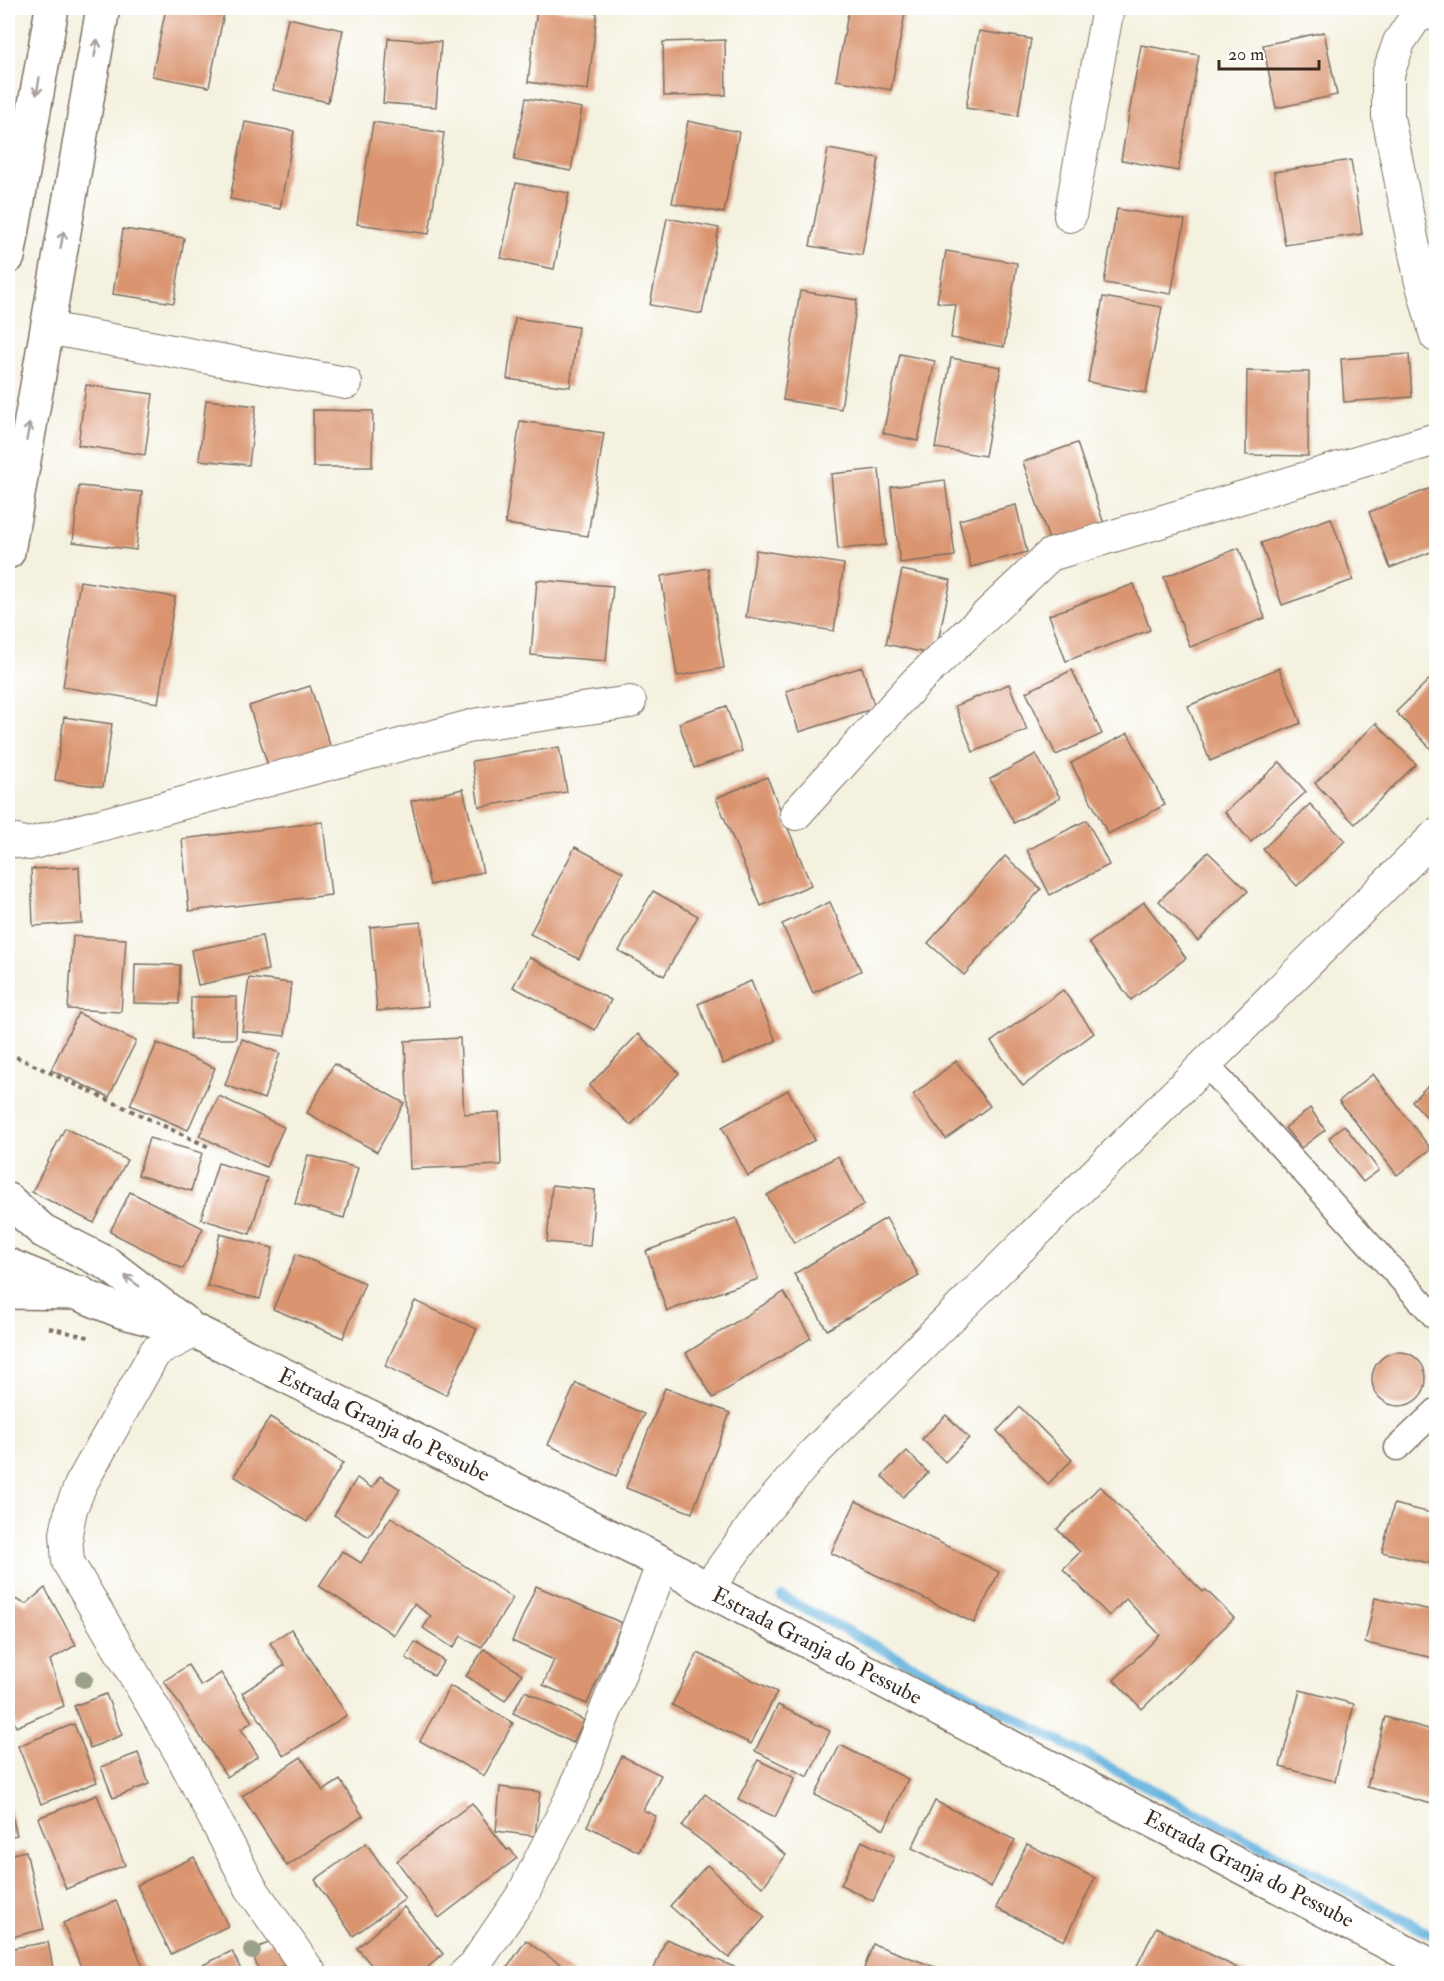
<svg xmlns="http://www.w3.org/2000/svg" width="1444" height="1981" font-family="'IM FELL Double Pica',serif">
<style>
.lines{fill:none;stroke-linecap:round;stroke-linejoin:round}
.stream{stroke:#65b4df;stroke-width:10}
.building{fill:#da9470}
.pedestrian-casing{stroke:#7c7062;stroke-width:27}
.minor-casing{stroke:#7c7062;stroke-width:34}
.secondary-casing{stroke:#7c7062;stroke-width:36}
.primary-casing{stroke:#7c7062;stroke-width:36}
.path{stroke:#7c7062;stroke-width:4;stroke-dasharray:4.5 4.5;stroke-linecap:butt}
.pedestrian{stroke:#fff;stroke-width:24}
.minor{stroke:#fff;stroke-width:32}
.secondary{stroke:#fff;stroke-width:33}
.primary{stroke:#fff;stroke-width:33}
.tree{fill:#9ba189}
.oneway{stroke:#a79f9a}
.labels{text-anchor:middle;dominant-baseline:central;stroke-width:4.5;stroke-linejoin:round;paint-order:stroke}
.street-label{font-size:22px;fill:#3b2a1e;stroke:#fff}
</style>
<rect width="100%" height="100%" fill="#fff"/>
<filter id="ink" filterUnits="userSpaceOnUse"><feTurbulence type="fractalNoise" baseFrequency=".0167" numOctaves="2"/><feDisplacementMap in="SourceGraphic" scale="12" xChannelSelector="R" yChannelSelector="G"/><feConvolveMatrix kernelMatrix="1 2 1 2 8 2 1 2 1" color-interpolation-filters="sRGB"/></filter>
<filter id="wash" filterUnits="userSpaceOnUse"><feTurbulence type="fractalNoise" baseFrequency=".008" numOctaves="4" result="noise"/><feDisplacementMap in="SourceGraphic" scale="24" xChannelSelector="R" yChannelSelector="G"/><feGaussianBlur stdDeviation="1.35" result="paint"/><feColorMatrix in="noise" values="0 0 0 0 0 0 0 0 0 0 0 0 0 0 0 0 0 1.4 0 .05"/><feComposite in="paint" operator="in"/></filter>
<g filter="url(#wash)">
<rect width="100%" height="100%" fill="#f4f1df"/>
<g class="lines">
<path class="stream" d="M782 1597 1436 1937"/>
</g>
<g id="blocks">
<g class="building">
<path d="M166 8H225L209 87 152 76Z"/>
<path d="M537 8 597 13 588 90 528 82Z"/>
<path d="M849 8H906L891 90 836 80Z"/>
<path d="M288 18 343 30 328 102 273 90Z"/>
<path d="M979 31 1031 39 1018 116 966 108Z"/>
<path d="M1324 32 1337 95 1276 108 1263 45Z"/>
<path d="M388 38 441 42 436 107 383 103Z"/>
<path d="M725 40 726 95 664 96 663 42Z"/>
<path d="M1141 45 1199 55 1178 171 1121 160Z"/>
<path d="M526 98 582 108 571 171 514 160Z"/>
<path d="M688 121 739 132 724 213 672 203Z"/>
<path d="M245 122 294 131 280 209 230 199Z"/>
<path d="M373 122 444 133 429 234 357 224Z"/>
<path d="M828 149 879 158 862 255 810 246Z"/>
<path d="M1351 160 1362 234 1285 245 1274 172Z"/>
<path d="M516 183 569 193 554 269 501 258Z"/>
<path d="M1117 209 1185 220 1171 294 1104 283Z"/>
<path d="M667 218 719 228 702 314 650 305Z"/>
<path d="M123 229 184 238 174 303 113 294Z"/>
<path d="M946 251 1017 263 1004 347 951 338 956 305 937 302Z"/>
<path d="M800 291 857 300 841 409 783 400Z"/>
<path d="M1103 297 1162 307 1146 393 1088 382Z"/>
<path d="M515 318 578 327 570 387 507 379Z"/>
<path d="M900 354 935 361 918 441 883 433Z"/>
<path d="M1409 354 1412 397 1344 402 1341 359Z"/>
<path d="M951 358 1001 367 985 456 935 448Z"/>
<path d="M1247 371 1309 372 1308 456 1246 455Z"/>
<path d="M86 385 153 394 145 455 78 445Z"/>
<path d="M206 400 256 406 249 465 199 460Z"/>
<path d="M313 410 373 411 372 467H313Z"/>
<path d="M520 421 604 433 588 536 505 524Z"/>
<path d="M1077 443 1104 524 1050 543 1023 462Z"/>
<path d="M879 469 886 545 838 549 831 474Z"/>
<path d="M945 480 955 556 900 563 891 487Z"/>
<path d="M79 486 142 492 136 550 73 542Z"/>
<path d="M1436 486V550L1390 568 1369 512Z"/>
<path d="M1016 505 1027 552 971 567 959 520Z"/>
<path d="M1331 518 1353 580 1282 605 1261 543Z"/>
<path d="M1239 548 1265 618 1190 647 1164 577Z"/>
<path d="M756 550 844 564 834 631 746 617Z"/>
<path d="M708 568 724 668 677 676 661 576Z"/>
<path d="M902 570 951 580 935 655 886 644Z"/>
<path d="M537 580 613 586 606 661 531 655Z"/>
<path d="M80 581 175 597 158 703 63 687Z"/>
<path d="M1134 584 1150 630 1066 661 1049 615Z"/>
<path d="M862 667 875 708 799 732 786 691Z"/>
<path d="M1279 668 1301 723 1210 761 1188 706Z"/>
<path d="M1072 670 1102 734 1056 755 1026 692Z"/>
<path d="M1436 673V747L1433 751 1396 712Z"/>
<path d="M1009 684 1027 730 973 752 955 706Z"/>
<path d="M310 686 332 751 270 772 249 706Z"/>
<path d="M726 706 742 751 694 768 679 723Z"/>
<path d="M64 717 112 724 103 787 55 780Z"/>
<path d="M1376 723 1416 764 1355 824 1315 783Z"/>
<path d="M1128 733 1165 805 1108 834 1071 763Z"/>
<path d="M559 747 567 792 479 807 472 761Z"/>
<path d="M1036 754 1060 798 1014 823 990 779Z"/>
<path d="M1280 762 1306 792 1251 842 1225 812Z"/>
<path d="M767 777 811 885 761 906 716 798Z"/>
<path d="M463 789 483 872 430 885 411 801Z"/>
<path d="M1310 804 1345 841 1297 886 1263 849Z"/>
<path d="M1087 820 1109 865 1050 895 1027 850Z"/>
<path d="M323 822 331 895 189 911 182 839Z"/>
<path d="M575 847 623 872 579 959 530 934Z"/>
<path d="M1208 852 1248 891 1198 941 1159 901Z"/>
<path d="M1005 856 1041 889 964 975 928 943Z"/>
<path d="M79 867 82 923 33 926 31 869Z"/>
<path d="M653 891 698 916 664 976 619 951Z"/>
<path d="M830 902 861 971 813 993 782 924Z"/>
<path d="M1144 902 1186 958 1131 1000 1089 943Z"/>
<path d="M421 922 428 1006 377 1011 370 927Z"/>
<path d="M73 936 126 939 121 1012 68 1009Z"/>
<path d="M262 936 268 970 198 985 191 950Z"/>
<path d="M529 957 611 1000 595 1030 513 987Z"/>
<path d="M135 964 180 965 179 1004 134 1003Z"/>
<path d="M249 978 291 983 285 1036 242 1031Z"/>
<path d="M751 981 776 1041 723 1064 698 1004Z"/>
<path d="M1063 990 1094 1033 1023 1086 991 1042Z"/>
<path d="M191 997H237L236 1039H190Z"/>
<path d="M78 1013 136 1041 109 1097 51 1070Z"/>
<path d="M638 1034 679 1073 631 1125 589 1086Z"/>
<path d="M460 1038 464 1114 499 1112 501 1165 410 1169 405 1041Z"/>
<path d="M242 1039 280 1053 264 1099 225 1085Z"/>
<path d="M157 1043 215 1068 188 1130 130 1105Z"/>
<path d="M956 1061 990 1106 946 1139 913 1095Z"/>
<path d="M334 1064 404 1103 377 1152 307 1113Z"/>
<path d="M1373 1074 1431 1149 1397 1175 1339 1101Z"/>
<path d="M1436 1078V1127L1412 1101Z"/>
<path d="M788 1090 815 1140 748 1176 722 1127Z"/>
<path d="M219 1096 284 1127 266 1167 199 1136Z"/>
<path d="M1310 1108 1325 1130 1301 1148 1285 1128Z"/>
<path d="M1344 1125 1379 1170 1363 1182 1329 1138Z"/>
<path d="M65 1128 127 1160 94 1223 32 1192Z"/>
<path d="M149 1138 202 1153 191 1191 138 1175Z"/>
<path d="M308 1155 358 1168 344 1218 295 1204Z"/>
<path d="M838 1156 864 1205 794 1243 767 1195Z"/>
<path d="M218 1163 267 1178 250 1234 201 1219Z"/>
<path d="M552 1185 595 1190 590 1246 547 1242Z"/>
<path d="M130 1192 203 1228 183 1269 110 1232Z"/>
<path d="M736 1218 758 1279 667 1311 646 1251Z"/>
<path d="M886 1218 919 1276 827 1330 794 1274Z"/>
<path d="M220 1234 273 1248 260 1299 207 1286Z"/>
<path d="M296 1254 365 1283 343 1338 273 1309Z"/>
<path d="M784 1292 811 1338 713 1398 686 1353Z"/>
<path d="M415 1301 477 1329 446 1395 385 1366Z"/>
<circle cx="1399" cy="1379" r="27"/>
<path d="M576 1383 644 1414 616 1476 548 1445Z"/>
<path d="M665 1388 730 1413 692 1513 626 1488Z"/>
<path d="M1020 1407 1072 1460 1048 1484 997 1431Z"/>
<path d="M946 1415 969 1438 945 1462 922 1439Z"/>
<path d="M270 1417 343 1463 307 1522 234 1476Z"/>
<path d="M907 1451 928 1473 903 1497 882 1476Z"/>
<path d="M380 1476 400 1489 369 1537 334 1515 357 1478 372 1488Z"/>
<path d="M1100 1486 1203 1592 1206 1590 1234 1618 1142 1709 1114 1680 1160 1635 1126 1599 1109 1616 1063 1569 1080 1552 1057 1529Z"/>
<path d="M856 1501 999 1572 974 1623 831 1553Z"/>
<path d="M1394 1504 1436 1514V1565L1382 1552Z"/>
<path d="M391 1517 513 1598 481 1648 461 1636 453 1648 423 1628 431 1616 414 1604 394 1635 319 1586 342 1551 361 1563Z"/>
<path d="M536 1586 622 1623 587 1704 543 1685 554 1660 512 1641Z"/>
<path d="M45 1588 76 1645 50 1660 64 1706 16 1727 8 1705V1596L26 1604Z"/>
<path d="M1375 1598 1436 1611 1434 1658 1365 1643Z"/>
<path d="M291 1629 347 1715 284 1756 242 1693 285 1665 270 1643Z"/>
<path d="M415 1642 444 1661 434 1676 406 1658Z"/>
<path d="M484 1649 522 1674 505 1701 466 1676Z"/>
<path d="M698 1653 777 1692 751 1744 672 1705Z"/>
<path d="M188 1665 201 1686 221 1673 252 1722 241 1729 258 1756 227 1777 164 1681Z"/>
<path d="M450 1686 513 1723 484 1776 420 1741Z"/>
<path d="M1300 1690 1354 1704 1335 1781 1280 1767Z"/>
<path d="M525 1691 584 1720 573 1743 513 1713Z"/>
<path d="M106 1694 122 1735 90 1748 74 1706Z"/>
<path d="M778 1705 830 1731 808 1777 755 1751Z"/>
<path d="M1385 1717 1436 1731V1787L1432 1804 1367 1787Z"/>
<path d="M74 1724 97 1782 41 1804 18 1746Z"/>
<path d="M840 1745 908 1779 884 1829 815 1795Z"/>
<path d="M138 1753 149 1784 113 1798 101 1767Z"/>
<path d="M622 1756 661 1775 643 1810 656 1816 639 1852 587 1826Z"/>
<path d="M301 1757 323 1791 340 1780 363 1816 287 1866 242 1796Z"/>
<path d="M758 1760 795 1778 775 1817 738 1799Z"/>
<path d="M500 1787 540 1792 535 1836 496 1831Z"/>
<path d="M705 1794 786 1855 763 1887 682 1826Z"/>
<path d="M97 1795 125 1865 66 1889 38 1818Z"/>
<path d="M8 1801 17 1835 8 1837Z"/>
<path d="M935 1801 1015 1840 991 1887 912 1848Z"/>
<path d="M472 1803 507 1850 510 1849 517 1858 439 1918 397 1861Z"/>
<path d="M862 1841 894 1857 873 1901 841 1885Z"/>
<path d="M366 1843 405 1899 353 1936 315 1880Z"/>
<path d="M1027 1844 1095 1878 1064 1941 996 1908Z"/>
<path d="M26 1851 44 1929 8 1938V1855Z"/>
<path d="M194 1857 228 1926 171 1954 137 1885Z"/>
<path d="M707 1865 765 1917 729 1958 670 1906Z"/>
<path d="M116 1901 146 1974H84L63 1923Z"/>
<path d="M404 1907 443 1954 420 1974H379L357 1948Z"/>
<path d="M1156 1927 1249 1974H1133Z"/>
<path d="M281 1938 291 1963 260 1974 251 1950Z"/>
<path d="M666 1939 749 1973V1974H652Z"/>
<path d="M526 1940 536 1948 575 1974H503Z"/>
<path d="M48 1942 54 1974H8V1949Z"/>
<path d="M873 1944 951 1973V1974H862Z"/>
<path d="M232 1951 243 1974H184Z"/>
</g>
</g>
</g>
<g filter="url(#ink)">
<use href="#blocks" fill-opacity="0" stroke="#7c7062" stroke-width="1.5"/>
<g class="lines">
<defs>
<g id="pedestrian">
<path d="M1207 1065 1436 1318"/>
<path d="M1397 1448 1436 1411"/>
</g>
<g id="minor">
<path d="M1436 11 1416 17 1399 42 1388 74V117L1420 278 1436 336"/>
<path d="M1070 216 1108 8"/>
<path d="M47 328 346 383"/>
<path d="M796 814 916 682 1050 555 1436 439"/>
<path d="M8 839 29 844 479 724 630 702"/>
<path d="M195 1331 155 1352 81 1484 71 1509 66 1534 68 1562 182 1756 251 1888 311 1974"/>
<path d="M707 1589 760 1516 813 1454 1436 835"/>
<path d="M465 1974 474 1966 523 1894 574 1792 663 1563"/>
</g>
<g id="secondary">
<path d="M8 1200 43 1231 108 1264 186 1324"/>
<path d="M8 1265 121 1311 195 1331 663 1563 707 1589 1436 1968"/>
</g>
<g id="primary">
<path d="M8 257 52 8"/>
<path d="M8 552 103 8"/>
<path d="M8 1292 81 1293"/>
</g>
</defs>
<use href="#pedestrian" class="pedestrian-casing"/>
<use href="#minor" class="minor-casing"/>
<use href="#secondary" class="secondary-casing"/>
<use href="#primary" class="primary-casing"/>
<g class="path">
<path d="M8 1053 211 1148"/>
<path d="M49 1328 92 1338"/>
</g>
<use href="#pedestrian" class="pedestrian"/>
<use href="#minor" class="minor"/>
<use href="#secondary" class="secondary"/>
<use href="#primary" class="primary"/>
</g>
<g class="tree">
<circle cx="84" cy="1679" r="9"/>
<circle cx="252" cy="1951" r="9"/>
</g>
<defs><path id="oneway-shaft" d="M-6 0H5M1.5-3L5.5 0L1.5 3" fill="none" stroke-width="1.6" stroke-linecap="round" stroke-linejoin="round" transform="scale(1.5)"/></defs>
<g class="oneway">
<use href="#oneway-shaft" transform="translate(96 48) rotate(-80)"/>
<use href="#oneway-shaft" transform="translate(38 86) rotate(100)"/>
<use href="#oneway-shaft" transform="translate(62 240) rotate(-80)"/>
<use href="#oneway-shaft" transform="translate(28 432) rotate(-80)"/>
<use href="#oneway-shaft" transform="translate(132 1281) rotate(-145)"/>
</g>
</g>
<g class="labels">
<g class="street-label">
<text transform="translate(384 1425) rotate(26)">Estrada Granja do Pessube</text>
<text transform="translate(817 1646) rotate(27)">Estrada Granja do Pessube</text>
<text transform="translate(1249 1869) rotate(27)">Estrada Granja do Pessube</text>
</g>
</g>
<rect width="1444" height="1981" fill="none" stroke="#fff" stroke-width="30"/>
<path d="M1219 60v9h100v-9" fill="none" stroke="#3b2a1e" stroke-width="3"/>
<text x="1228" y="60" font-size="18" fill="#3b2a1e" stroke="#ffffff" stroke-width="4.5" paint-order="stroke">20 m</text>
</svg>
